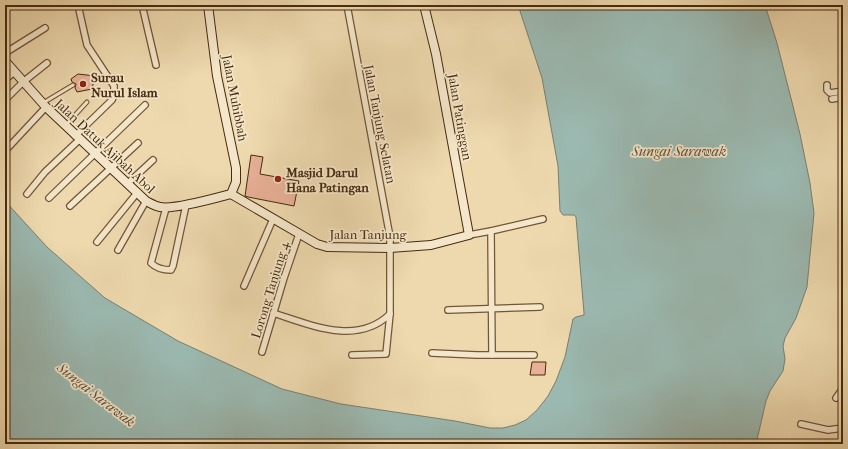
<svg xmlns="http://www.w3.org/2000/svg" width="848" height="449" font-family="'IM FELL French Canon',serif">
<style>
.water{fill:#9bb9b1;stroke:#798070}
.building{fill:#e8b097;stroke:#472b0f}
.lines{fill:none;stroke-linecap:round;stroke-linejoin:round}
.lane-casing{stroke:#715637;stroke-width:5}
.street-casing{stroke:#715637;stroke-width:8}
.secondary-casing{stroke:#472b0f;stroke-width:10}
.lane{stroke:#f4e6ca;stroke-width:3}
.street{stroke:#f4e6ca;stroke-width:5.5}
.secondary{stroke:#f4e6ca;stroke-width:8}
.poi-dot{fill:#8f2418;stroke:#f4e6ca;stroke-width:1.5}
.labels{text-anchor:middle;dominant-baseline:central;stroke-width:3.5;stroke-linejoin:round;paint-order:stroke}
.poi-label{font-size:13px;font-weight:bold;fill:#472b0f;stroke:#f4e6ca;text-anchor:start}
.street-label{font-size:13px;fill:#472b0f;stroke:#f4e6ca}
.water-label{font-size:14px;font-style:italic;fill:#5c4e38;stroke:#f4e6ca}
</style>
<rect width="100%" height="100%" fill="#eed9ae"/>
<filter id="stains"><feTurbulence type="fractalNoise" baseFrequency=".005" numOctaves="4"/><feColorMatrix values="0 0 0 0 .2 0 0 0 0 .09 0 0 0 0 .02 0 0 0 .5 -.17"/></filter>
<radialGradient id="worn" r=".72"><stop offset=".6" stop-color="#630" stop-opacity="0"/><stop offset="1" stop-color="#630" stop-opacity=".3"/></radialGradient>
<path class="water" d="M518 5H765L777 43 800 134 810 183 814 213 807 287 796 318 785 338 783 346 785 359 783 371 770 391 766 401 756 444H5V201L47 247 105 298 178 341 282 389 341 404 455 421 490 428H503L515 425 526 420 537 410 548 396 556 381 565 357 573 319 576 317 584 315V313L576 217 574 215H563L560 211 558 166 542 78Z"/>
<g class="building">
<path d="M78 74 95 76 92 89 77 92 75 88 76 84 72 82 71 79Z"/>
<path d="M251 155 263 157 260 174 299 181 294 206 248 197 245 196Z"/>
<path d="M532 362H546L545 375H530Z"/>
</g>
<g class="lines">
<defs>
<g id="lane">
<path d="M43 103 73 85"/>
<path d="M66 125 87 102"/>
</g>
<g id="street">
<path d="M142 5 156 65"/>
<path d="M347 5 390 237V314L386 354 352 355"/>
<path d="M5 53 45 28"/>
<path d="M5 80 14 72"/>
<path d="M827 85V90L830 93 843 91"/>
<path d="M832 99 843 97"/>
<path d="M5 100 23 82 47 63"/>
<path d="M75 136 112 100 114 95V86L87 45 78 5"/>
<path d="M5 151 46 107"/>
<path d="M127 184 153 160"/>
<path d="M27 194 45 172 79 140"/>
<path d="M49 198 145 105"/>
<path d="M70 206 138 143"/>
<path d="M166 208 151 263C156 268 164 270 171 270L173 266 186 205"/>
<path d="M469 235 491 231 543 219"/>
<path d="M97 242 137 193"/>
<path d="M118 250 146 201"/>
<path d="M244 286 273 219"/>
<path d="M448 310 540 307"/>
<path d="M273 313C311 325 357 346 390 314"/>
<path d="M262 352 284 278 299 234"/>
<path d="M432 353 477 355H492L491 231"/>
<path d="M492 355H534"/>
<path d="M836 398 843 388"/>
<path d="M801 424 828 430 843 428"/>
</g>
<g id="secondary">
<path d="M208 5 217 76 236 168V182L231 194"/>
<path d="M5 61 46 107 146 201C150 203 155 206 160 207 174 210 216 198 231 194"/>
<path d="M231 194 317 244 327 247 390 248 431 245 469 235 436 54 424 5"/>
</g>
</defs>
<use href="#lane" class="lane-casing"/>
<use href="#street" class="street-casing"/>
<use href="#secondary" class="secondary-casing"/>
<use href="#lane" class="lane"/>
<use href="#street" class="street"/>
<use href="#secondary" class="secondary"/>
</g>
<g class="poi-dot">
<circle cx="83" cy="84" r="4"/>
<circle cx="278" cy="179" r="4"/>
</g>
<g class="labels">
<g class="poi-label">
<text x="91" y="77">Surau<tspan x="91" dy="15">Nurul Islam</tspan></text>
<text x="286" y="172">Masjid Darul<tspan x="286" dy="15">Hana Patingan</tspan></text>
</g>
<g class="street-label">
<text transform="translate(235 98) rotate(79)">Jalan Muhibbah</text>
<text transform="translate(460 117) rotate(80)">Jalan Patinggan</text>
<text transform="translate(380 124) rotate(79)">Jalan Tanjung Selatan</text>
<text transform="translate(105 146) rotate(43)">Jalan Datuk Ajibah Abol</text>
<text x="368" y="234">Jalan Tanjung</text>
<text transform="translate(270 290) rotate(-73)">Lorong Tanjung 4</text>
</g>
<g class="water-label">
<text x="679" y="151">Sungai Sarawak</text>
<text transform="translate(96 395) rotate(38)">Sungai Sarawak</text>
</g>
</g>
<rect width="848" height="449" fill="none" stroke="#eed9ae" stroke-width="20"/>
<rect x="6" y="6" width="836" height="437" fill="none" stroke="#472b0f" stroke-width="2"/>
<rect x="10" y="10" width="828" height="429" fill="none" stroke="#472b0f"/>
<rect width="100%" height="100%" filter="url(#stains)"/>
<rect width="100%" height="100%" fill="url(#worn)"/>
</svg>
